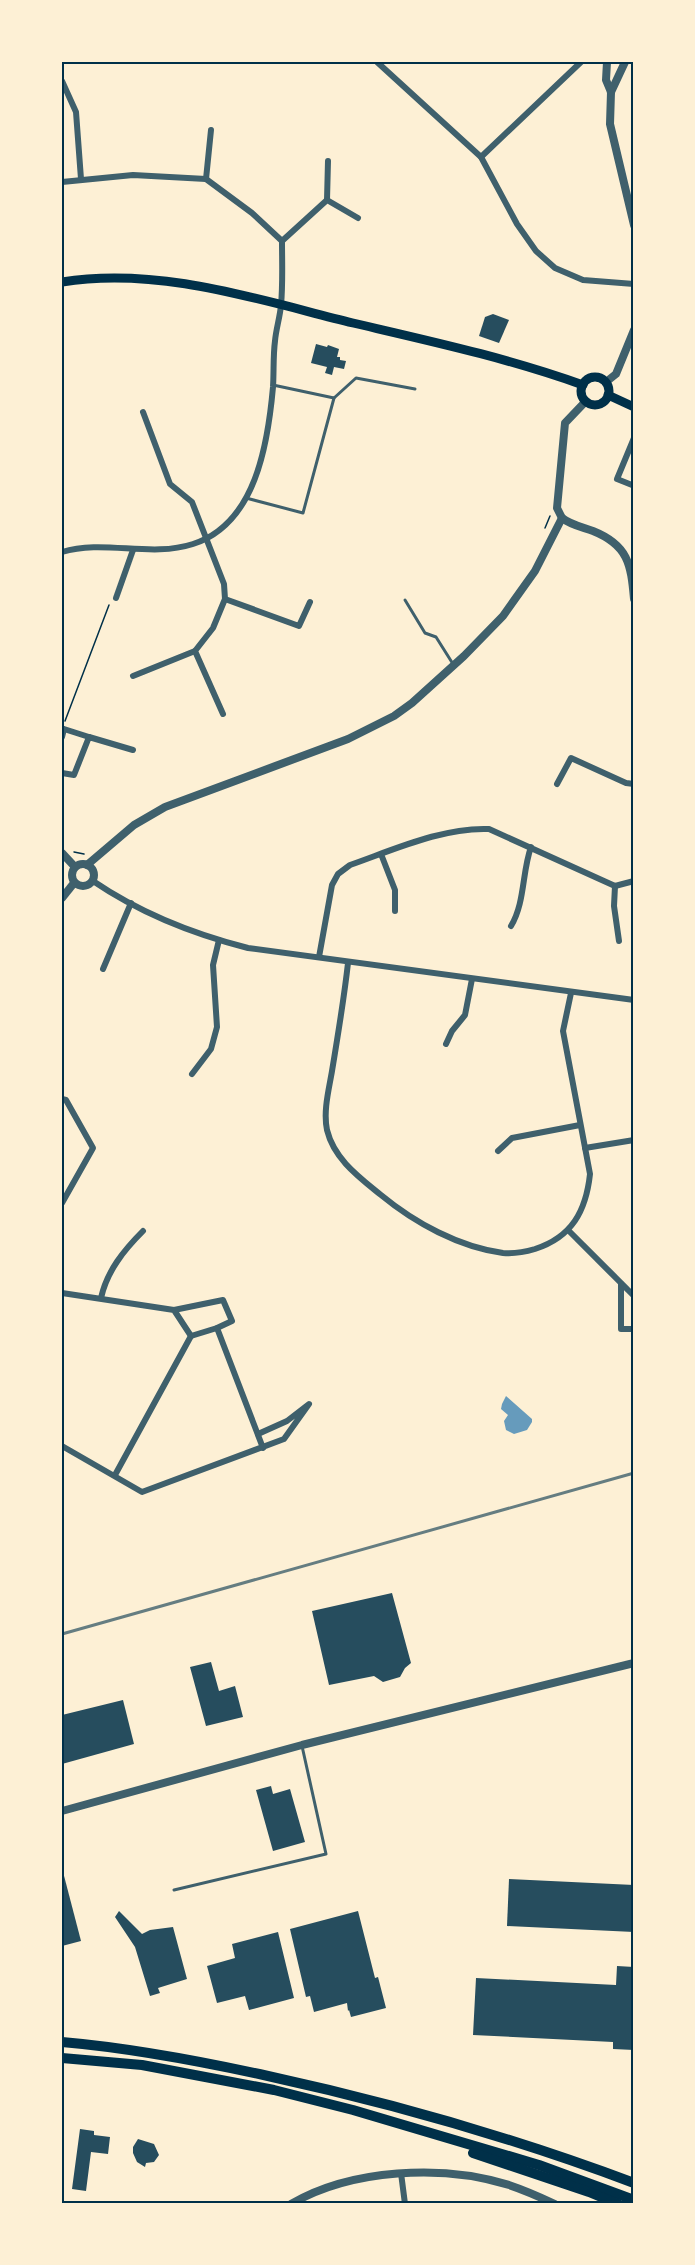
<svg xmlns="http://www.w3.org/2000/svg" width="695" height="2265" font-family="Poppins,sans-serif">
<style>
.water{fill:#669bbc}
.building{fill:#264d5e}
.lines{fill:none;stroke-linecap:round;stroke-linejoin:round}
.path{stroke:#003049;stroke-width:1.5}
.service{stroke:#3f606c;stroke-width:3}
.minor{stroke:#3f606c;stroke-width:6}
.tertiary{stroke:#3f606c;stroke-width:8}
.secondary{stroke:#003049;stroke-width:9}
.trunk{stroke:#003049;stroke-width:10}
.rail{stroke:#657d81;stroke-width:3}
.neatline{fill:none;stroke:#003049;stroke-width:2}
</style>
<rect width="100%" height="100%" fill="#fdf0d5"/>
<path class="water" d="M506 1396 532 1419V1422L527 1430 514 1434 506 1430 504 1421 508 1415 501 1409 502 1404Z"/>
<g class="building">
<path d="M493 314 509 320 499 343 479 336 485 317Z"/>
<path d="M316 344 327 347 328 345 339 349 337 357H340V360L346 361 344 369 334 367 332 375 325 373 327 367 311 363Z"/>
<path d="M392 1593 411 1663 405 1668 400 1677 383 1682 374 1676 329 1685 312 1611Z"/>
<path d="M211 1662 219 1691 235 1686 243 1717 206 1726 190 1667Z"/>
<path d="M123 1700 134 1744 62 1764V1715Z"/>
<path d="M271 1786 273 1794 290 1789 305 1842 273 1851 256 1790Z"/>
<path d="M62 1868 81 1941 62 1946Z"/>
<path d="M509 1879 634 1885V1932L507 1926Z"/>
<path d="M119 1911 142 1934 150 1930 173 1927 187 1979 158 1988 160 1993 150 1996 135 1947 115 1917Z"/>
<path d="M358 1911 375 1978 378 1977 386 2008 351 2017 349 2010 348 2011 347 2003 314 2012 310 1996 306 1997 290 1929Z"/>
<path d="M278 1932 294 1998 249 2010 245 1996 217 2003 207 1966 235 1958 232 1944Z"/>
<path d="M617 1966 634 1967V2050L613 2049V2042L473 2035 476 1978 616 1985Z"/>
<path d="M80 2129 94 2131V2135L110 2137 108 2154 91 2152 86 2191 72 2189Z"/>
<path d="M138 2139 154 2144 159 2155 154 2162 146 2163 145 2167 137 2162 133 2153V2147Z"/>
</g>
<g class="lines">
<g class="path">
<path d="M545 528 550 516"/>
<path d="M65 721 109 605"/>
<path d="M74 852 84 854"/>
</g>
<g class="service">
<path d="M273 385 334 398 356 378 415 389"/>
<path d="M246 498 303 513 334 398"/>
<path d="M405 600 425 633 436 637 453 664"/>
<path d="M174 1890 326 1854 302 1746"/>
</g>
<g class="minor">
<path d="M377 62 481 157 517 224 536 251 555 268 583 280 634 284"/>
<path d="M62 81 76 112 81 179"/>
<path d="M481 157 581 62"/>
<path d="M206 179 211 130"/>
<path d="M62 182 133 175 206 179 252 213 282 241C282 262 283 284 281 305 280 317 276 329 275 341 273 356 274 371 273 387 268 443 256 524 193 544 150 558 104 539 62 552"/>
<path d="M327 200 328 161"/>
<path d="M282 241 327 200 358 218"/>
<path d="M143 412 170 484 192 502 224 584 225 599 299 626 310 602"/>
<path d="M632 485 617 479 634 438"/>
<path d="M116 598 133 550"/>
<path d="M133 676 195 651"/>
<path d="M223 714 195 651 213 628 225 599"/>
<path d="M62 737 64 729 89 737"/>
<path d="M62 773 74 775 89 737 133 750"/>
<path d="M557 784 571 758 626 783 634 784"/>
<path d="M381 854 395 890V911"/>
<path d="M93 881C140 913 193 934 248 948L634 1000"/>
<path d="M615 886 614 906 619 941"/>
<path d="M511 926C525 903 522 872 531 847"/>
<path d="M319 957 332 885 338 874 350 865C393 850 443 827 489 829L615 886 634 881"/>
<path d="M348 963C344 999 338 1035 332 1071 329 1089 323 1111 327 1130 334 1159 359 1177 381 1195 415 1223 459 1247 503 1253 514 1254 525 1252 535 1249 572 1237 586 1211 590 1174L563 1031 571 993"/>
<path d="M103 969 131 903"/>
<path d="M446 1044 452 1031 465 1015 472 979"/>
<path d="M192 1074 211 1049 217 1027 213 965 219 940"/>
<path d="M62 1099 66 1100 93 1148 62 1203"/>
<path d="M585 1148 634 1140"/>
<path d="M498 1151 512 1138 580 1125"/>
<path d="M568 1230 634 1296"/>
<path d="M621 1284V1329H634"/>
<path d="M62 1293 174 1310 191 1336"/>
<path d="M101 1298C107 1271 124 1250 143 1231"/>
<path d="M174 1310 223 1300 232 1321 217 1328 191 1336"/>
<path d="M217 1328 263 1448"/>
<path d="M62 1446 142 1492 284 1439 309 1404 287 1421 258 1434"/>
<path d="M115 1475 191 1336"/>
<path d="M401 2173 405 2204"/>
</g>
<g class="tertiary">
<path d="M607 62 606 80 611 92 610 124 634 225"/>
<path d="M611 92 625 62"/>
<path d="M606 382 616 374 634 330"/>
<path d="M562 518 557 508 565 423 586 401"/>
<path d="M562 518C571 525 582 527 593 531 628 545 631 564 634 599"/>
<path d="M62 853 75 867"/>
<circle cx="83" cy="875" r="11"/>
<path d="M87 865 134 825 165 807 348 739 394 716 412 703 464 656 503 616 535 571 562 518"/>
<path d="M62 898 74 883"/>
<path d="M62 1811 302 1745 634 1663"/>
<path d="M291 2204C351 2169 442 2164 509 2185 524 2190 540 2197 555 2204"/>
</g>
<g class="secondary">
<path d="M62 282C159 266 259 300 353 323 430 341 508 358 583 385"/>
<circle cx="595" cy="391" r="14"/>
<path d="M608 395 634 407"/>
</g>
<g class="trunk">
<path d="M62 2042C131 2048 200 2061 268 2076 392 2103 514 2138 634 2183"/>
<path d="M62 2058 142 2065 274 2090 353 2110 539 2165 634 2200"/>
<path d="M473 2153 589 2192 618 2204"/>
</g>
<path class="rail" d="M62 1634 634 1473"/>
</g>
<rect width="695" height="2265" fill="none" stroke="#fdf0d5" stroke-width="126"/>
<rect x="63" y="63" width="569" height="2139" class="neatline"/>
</svg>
